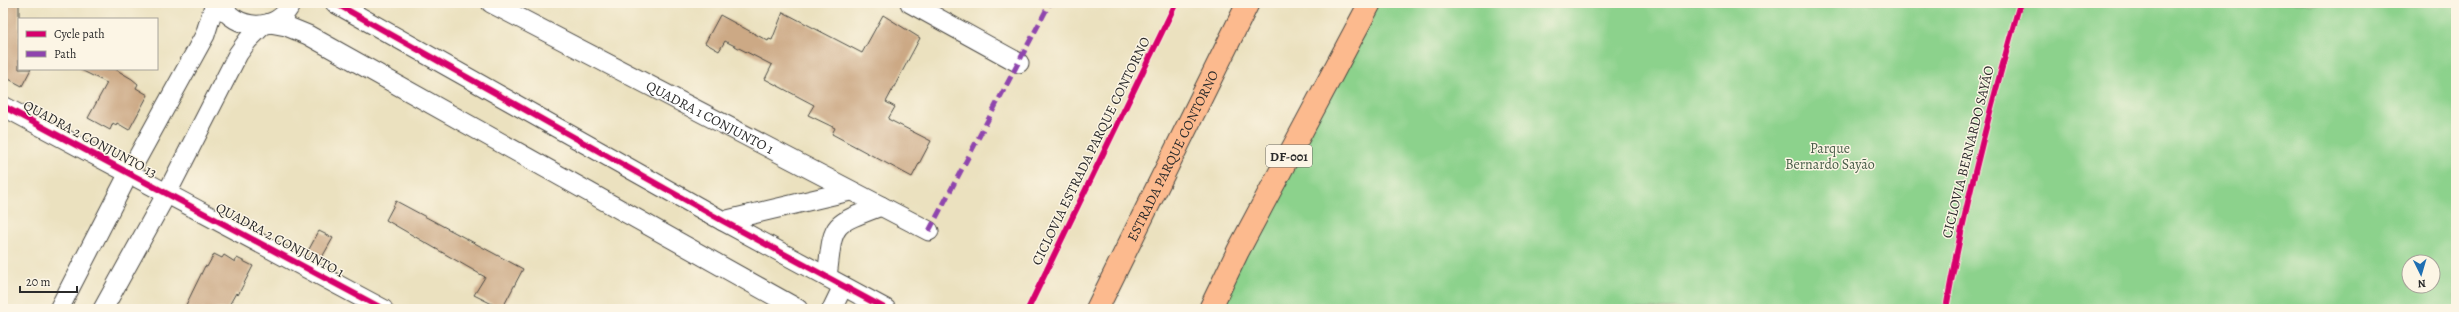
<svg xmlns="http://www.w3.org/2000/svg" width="2459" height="312" font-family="Alegreya,serif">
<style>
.green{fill:#8cd28c;stroke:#5c7e5c;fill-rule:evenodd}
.building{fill:#cca985}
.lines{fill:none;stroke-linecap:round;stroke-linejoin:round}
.street-casing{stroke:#484641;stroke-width:21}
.primary-casing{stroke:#484641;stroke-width:24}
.street{stroke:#fff;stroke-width:19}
.primary{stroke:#fcba8e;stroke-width:22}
.quiet{stroke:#8e44ad;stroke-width:5;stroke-dasharray:10 5;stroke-linecap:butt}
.cycleway-casing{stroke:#fcf5e5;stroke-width:8}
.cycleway{stroke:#d6006c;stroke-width:6}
.labels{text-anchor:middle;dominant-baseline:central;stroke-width:3;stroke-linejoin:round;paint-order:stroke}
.shield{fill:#fcf5e5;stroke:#6a6863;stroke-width:1}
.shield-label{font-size:13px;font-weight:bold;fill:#2b2b2b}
.street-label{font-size:14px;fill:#2b2b2b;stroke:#fcf5e5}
.park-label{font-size:14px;fill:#485d48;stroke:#fcf5e5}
</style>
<rect width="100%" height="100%" fill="#fcf5e5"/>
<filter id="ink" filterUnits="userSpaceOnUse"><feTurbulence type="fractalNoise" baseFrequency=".025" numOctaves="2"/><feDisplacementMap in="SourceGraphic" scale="8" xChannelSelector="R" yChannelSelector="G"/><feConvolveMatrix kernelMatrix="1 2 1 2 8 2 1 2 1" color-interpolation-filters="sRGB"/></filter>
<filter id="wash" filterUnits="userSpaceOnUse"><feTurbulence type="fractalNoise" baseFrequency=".012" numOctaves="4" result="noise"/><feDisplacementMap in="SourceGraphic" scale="16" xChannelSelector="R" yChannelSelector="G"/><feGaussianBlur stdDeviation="0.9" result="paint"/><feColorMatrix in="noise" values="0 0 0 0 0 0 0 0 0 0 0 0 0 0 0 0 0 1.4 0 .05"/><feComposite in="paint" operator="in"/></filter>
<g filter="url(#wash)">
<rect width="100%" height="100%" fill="#ebe1bf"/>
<path class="green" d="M1365 3H2456V309H1203ZM2409 262H2433V286H2409Z"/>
<g id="blocks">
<g class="building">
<path d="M3 3H19V69H31L22 86 3 76Z"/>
<path d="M783 12 862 53 883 15 920 38 886 102 895 107 888 119 931 141 912 177 832 134 835 128 808 115 814 105 765 79 772 65 725 41 719 51 705 43 720 15 768 41 769 39 772 40Z"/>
<path d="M79 69H115L132 79 138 84 136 88 148 95 129 130 117 123 116 125 113 123 110 130 88 118 107 83Z"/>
<path d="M396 201 523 269 502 309 474 295 485 277 386 220Z"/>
<path d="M319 231 333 238 321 259 308 251Z"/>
<path d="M214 254 222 258 224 255 235 262 237 258 253 266 238 295 236 293 227 309H184L205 266 207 267Z"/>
</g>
</g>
</g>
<g filter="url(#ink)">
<use href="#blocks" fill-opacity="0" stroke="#484641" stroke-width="1"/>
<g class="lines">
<defs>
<g id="street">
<path d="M220 3C234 31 279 34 291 3"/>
<path d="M335 3 723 221 886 309"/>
<path id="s1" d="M491 3 929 231"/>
<path d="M910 3 1019 63"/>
<path d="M270 23 286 26 308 35 798 309"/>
<path d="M3 106 383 309"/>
<path d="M723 221 850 191"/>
<path d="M827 277C834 223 828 226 881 206"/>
<path d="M59 309 129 173 205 35 215 3"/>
<path d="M103 309 167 193 238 54 248 40 263 25"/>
<path d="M832 309 843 286"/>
</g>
<g id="primary">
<path id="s2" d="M1097 309 1248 3"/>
<path d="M1210 309 1238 251 1370 3"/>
</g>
</defs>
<use href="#street" class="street-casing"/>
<use href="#primary" class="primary-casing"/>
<use href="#street" class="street"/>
<use href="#primary" class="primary"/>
<path class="quiet" d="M929 231 1050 3"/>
<defs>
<g id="cycleway">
<path d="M335 3 723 221 886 309"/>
<path d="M3 106 383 309"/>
<path d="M1028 309 1176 3"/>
<path d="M1946 309C1964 206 1991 104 2020 3"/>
</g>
</defs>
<use href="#cycleway" class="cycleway-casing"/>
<use href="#cycleway" class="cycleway"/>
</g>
</g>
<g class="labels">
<rect class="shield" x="1266" y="145" width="46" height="22" rx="3"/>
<g class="shield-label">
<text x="1289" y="156">DF-001</text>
</g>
<g class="street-label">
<text stroke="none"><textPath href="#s1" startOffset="247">QUADRA 1 CONJUNTO 1</textPath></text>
<text transform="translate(90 139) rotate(28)">QUADRA 2 CONJUNTO 13</text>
<text transform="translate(1091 151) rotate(-64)">CICLOVIA ESTRADA PARQUE CONTORNO</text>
<text transform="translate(1968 152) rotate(-76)">CICLOVIA BERNARDO SAYÃO</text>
<text stroke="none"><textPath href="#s2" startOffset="171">ESTRADA PARQUE CONTORNO</textPath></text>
<text transform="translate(280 240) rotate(28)">QUADRA 2 CONJUNTO 1</text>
</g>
<g class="park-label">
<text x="1830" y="148">Parque<tspan x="1830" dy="16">Bernardo Sayão</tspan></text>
</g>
</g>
<rect width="2459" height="312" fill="none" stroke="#fcf5e5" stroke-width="16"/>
<rect x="18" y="18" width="140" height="52" fill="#fcf5e5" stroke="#a8a49b"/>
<rect x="26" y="31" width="20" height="6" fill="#d6006c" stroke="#a8a49b"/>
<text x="54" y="38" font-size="12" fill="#2b2b2b">Cycle path</text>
<rect x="26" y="51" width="20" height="6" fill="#8e44ad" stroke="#a8a49b"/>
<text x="54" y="58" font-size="12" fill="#2b2b2b">Path</text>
<g transform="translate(2421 274) rotate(175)"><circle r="19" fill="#fcf5e5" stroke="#a8a49b"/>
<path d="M0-3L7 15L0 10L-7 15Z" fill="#1f6fb2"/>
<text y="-6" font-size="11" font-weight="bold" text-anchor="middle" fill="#2b2b2b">N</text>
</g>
<path d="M20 286v6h57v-6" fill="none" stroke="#2b2b2b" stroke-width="2"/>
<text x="26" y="286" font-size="12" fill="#2b2b2b" stroke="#fcf5e5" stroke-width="3" paint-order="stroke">20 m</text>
</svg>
